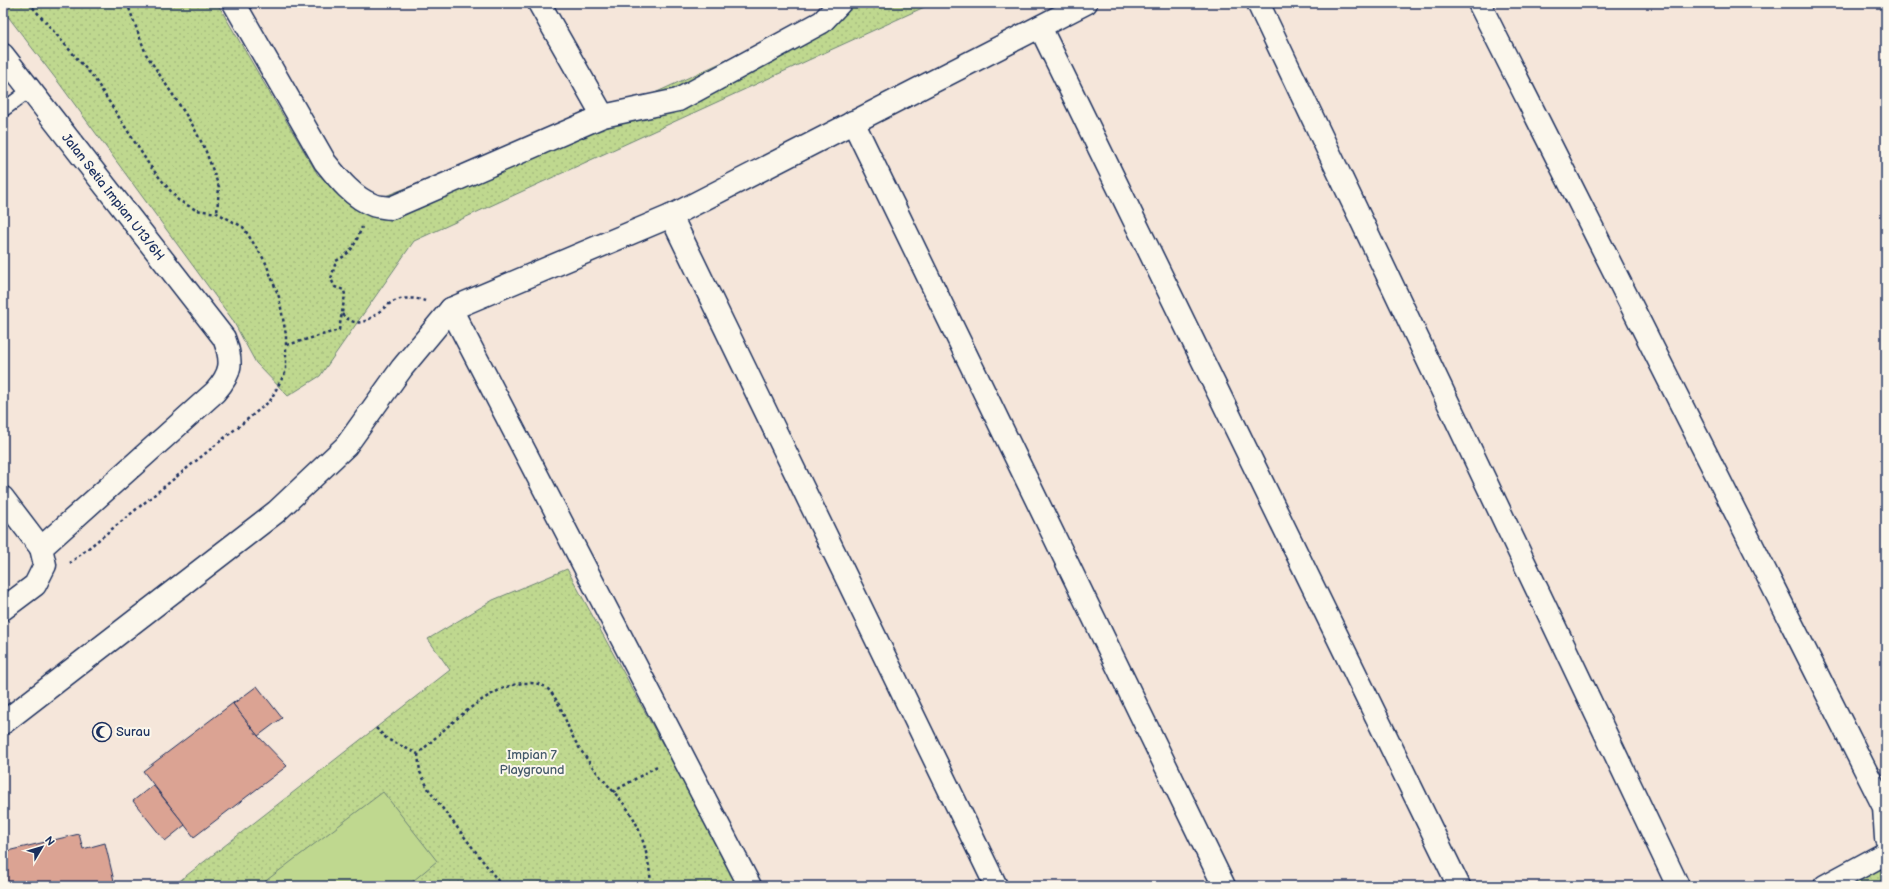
<svg xmlns="http://www.w3.org/2000/svg" width="1889" height="889" font-family="'Balsamiq Sans',sans-serif">
<style>
.park{fill:url(#park-dots);stroke:#6d8476}
.pitch{fill:#bfd88f;stroke:#6d8476}
.building{fill:#dba393;stroke:#1b2f5e}
.lines{fill:none;stroke-linecap:round;stroke-linejoin:round}
.service-casing{stroke:#1b2f5e;stroke-width:16}
.minor-casing{stroke:#1b2f5e;stroke-width:25}
.path{stroke:#1b2f5e;stroke-width:2.5;stroke-dasharray:3 3;stroke-linecap:butt}
.service{stroke:#fbf7ec;stroke-width:13}
.minor{stroke:#fbf7ec;stroke-width:22}
.labels{text-anchor:middle;dominant-baseline:central;stroke-width:4;stroke-linejoin:round;paint-order:stroke}
.street-label{font-size:13px;fill:#1b2f5e;stroke:#fbf7ec}
.poi-label{font-size:13px;fill:#1b2f5e;stroke:#fbf7ec;text-anchor:start}
.park-label{font-size:13px;fill:#44596a;stroke:#fbf7ec}
</style>
<defs>
<pattern id="park-dots" width="8" height="8" patternUnits="userSpaceOnUse"><rect width="8" height="8" fill="#bfd88f"/><path d="M2 2h.1M6 6h.1" fill="none" stroke="#a4ba7e" stroke-width="1.8" stroke-linecap="round"/></pattern>
</defs>
<rect width="100%" height="100%" fill="#f5e6da"/>
<filter id="ink" filterUnits="userSpaceOnUse"><feTurbulence type="fractalNoise" baseFrequency=".025" numOctaves="2"/><feDisplacementMap in="SourceGraphic" scale="8" xChannelSelector="R" yChannelSelector="G"/><feConvolveMatrix kernelMatrix="1 2 1 2 8 2 1 2 1" color-interpolation-filters="sRGB"/></filter>
<g filter="url(#ink)">
<g class="park">
<path d="M3 3H217L318 175 372 201 646 97 852 3H933L414 241 320 376 288 396 256 363 232 319 59 83 3 10Z"/>
<path d="M567 569 740 886H173L450 670 428 639 493 600Z"/>
<path d="M1886 853V886H1825Z"/>
</g>
<path class="pitch" d="M383 792 437 861 407 886H259Z"/>
<g class="building">
<path d="M257 686 282 718 258 736 233 704Z"/>
<path d="M237 700 233 704 258 736 287 766 194 837 143 771Z"/>
<path d="M153 785 185 825 165 841 133 801Z"/>
<path d="M79 834 83 849 105 843 115 885 4 886 3 852Z"/>
</g>
<g class="lines">
<defs>
<path id="service" d="M3 110 30 90"/>
<g id="minor">
<path d="M234 3 325 162C337 177 353 198 373 205 378 207 385 207 391 208L603 116 678 100 822 22 840 3"/>
<path d="M539 3 603 116"/>
<path d="M1258 3 1678 886"/>
<path d="M1479 3 1884 807 1886 838"/>
<path d="M1040 27 1459 886"/>
<path d="M3 55 224 338C233 362 232 373 215 392L41 548 45 565 35 585 3 609"/>
<path d="M853 122 1224 886"/>
<path d="M671 216 996 886"/>
<path d="M451 309 750 886"/>
<path d="M3 498 41 548"/>
<path d="M3 723 276 512 346 446 402 368 451 309 671 216 1086 3"/>
<path d="M1825 886 1886 853"/>
</g>
</defs>
<use href="#service" class="service-casing"/>
<use href="#minor" class="minor-casing"/>
<g class="path">
<path d="M29 3 94 78 150 166 178 200 196 210 217 213 243 227 265 261 279 297 286 335V371L270 401 70 563"/>
<path d="M127 3 146 54 192 124 205 149 219 187 217 213"/>
<path d="M342 314C365 338 379 304 400 299 407 298 418 298 425 301"/>
<path d="M287 345 339 330 345 295 344 290 335 287 331 279 336 261C353 252 355 244 362 227"/>
<path d="M376 728 387 739 418 754C445 729 492 681 530 683 540 683 548 687 553 695 561 706 565 719 570 731 574 740 581 751 587 759 600 779 623 799 634 819 644 839 650 864 651 886"/>
<path d="M418 754 420 772 430 792 502 886"/>
<path d="M613 792 659 765"/>
</g>
<use href="#service" class="service"/>
<use href="#minor" class="minor"/>
</g>
</g>
<defs>
<symbol id="mosque-ring" viewBox="-11 -11 22 22"><circle r="9.5" fill="#fbf7ec" stroke="#1b2f5e" stroke-width="1.5"/><path d="M3.5-4.9A6 6 0 1 0 3.5 4.9A5 5 0 1 1 3.5-4.9Z" fill="#1b2f5e"/></symbol>
</defs>
<g fill-rule="evenodd">
<use href="#mosque-ring" x="91" y="721" width="22" height="22"/>
</g>
<g class="labels">
<g class="street-label">
<text transform="translate(113 197) rotate(52)">Jalan Setia Impian U13/6H</text>
</g>
<g class="poi-label">
<text x="116" y="732">Surau</text>
</g>
<g class="park-label">
<text x="532" y="755">Impian 7<tspan x="532" dy="15">Playground</tspan></text>
</g>
</g>
<rect width="1889" height="889" fill="none" stroke="#fbf7ec" stroke-width="16"/>
<rect x="8" y="8" width="1873" height="873" fill="none" stroke="#1b2f5e" stroke-width="1.5" filter="url(#ink)"/>
<g transform="translate(42 847) rotate(52)" stroke="#fbf7ec" stroke-width="3" paint-order="stroke">
<path d="M0-3L7 15L0 10L-7 15Z" fill="#1b2f5e"/>
<text y="-6" font-size="11" font-weight="bold" text-anchor="middle" fill="#1b2f5e">N</text>
</g>
</svg>
